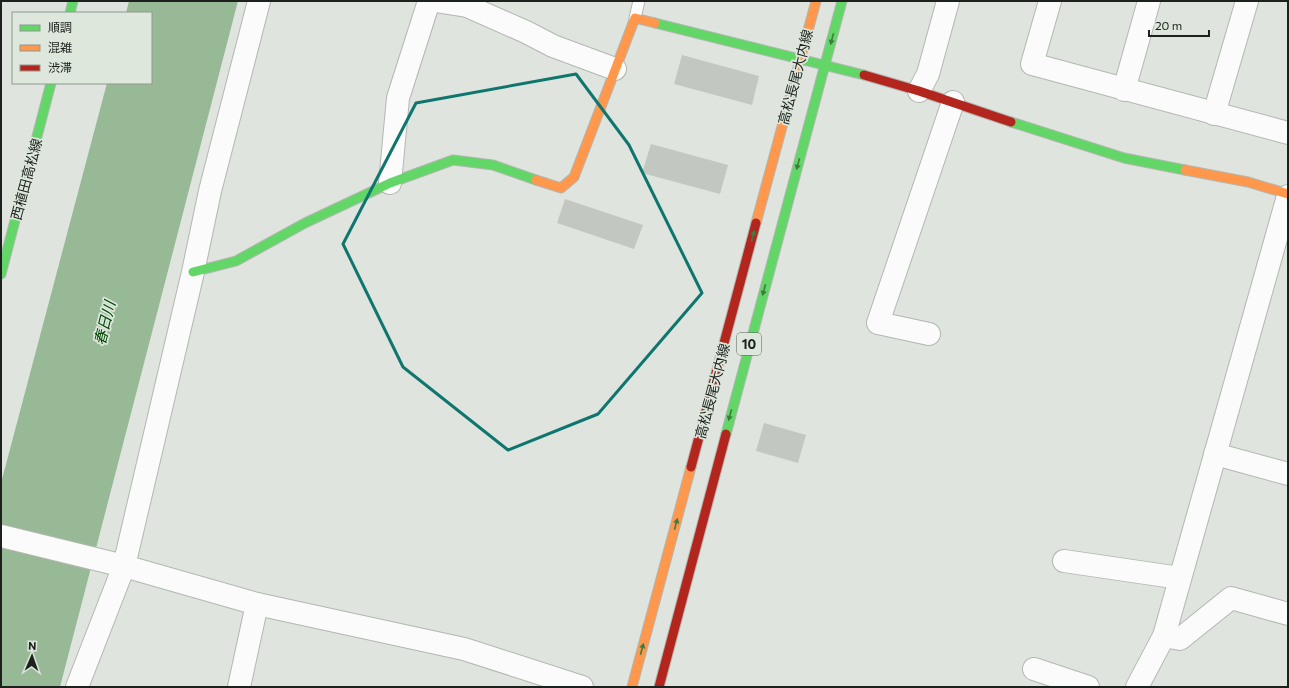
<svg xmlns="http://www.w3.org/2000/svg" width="1289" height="688" font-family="Commissioner,'Noto Sans JP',sans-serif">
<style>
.water{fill:#98b996}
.building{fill:#c3c7c2}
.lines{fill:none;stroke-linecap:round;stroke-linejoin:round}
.lane-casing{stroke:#b3b7b2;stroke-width:13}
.street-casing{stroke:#b3b7b2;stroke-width:24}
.fast-casing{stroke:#b3b7b2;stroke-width:11}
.slow-casing{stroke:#b3b7b2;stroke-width:11}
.jam-casing{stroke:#b3b7b2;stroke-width:11}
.lane{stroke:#fafbfa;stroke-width:11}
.street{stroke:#fafbfa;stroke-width:22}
.fast{stroke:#63d668;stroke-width:9}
.slow{stroke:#ff974d;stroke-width:9}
.jam{stroke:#b3261e;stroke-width:9}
.oneway{fill:#407c42}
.marked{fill:none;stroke:#0f766e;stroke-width:3;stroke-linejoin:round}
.labels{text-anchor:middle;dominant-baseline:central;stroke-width:3.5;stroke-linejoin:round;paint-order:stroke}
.shield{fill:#dde7dc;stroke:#575c56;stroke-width:1}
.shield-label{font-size:13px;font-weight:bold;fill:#1d211d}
.street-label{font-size:14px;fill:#1d211d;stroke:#dde7dc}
.water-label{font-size:15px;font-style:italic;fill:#004804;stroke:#dde7dc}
</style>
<rect width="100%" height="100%" fill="#dfe4df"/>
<path class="water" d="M129 1H238L60 687H1V483L107 83H151V13H126Z"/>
<g class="building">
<path d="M682 55 759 76 752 105 674 84Z"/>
<path d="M651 144 728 165 720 194 642 173Z"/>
<path d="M565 199 643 225 634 249 557 223Z"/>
<path d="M764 423 806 435 798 463 756 451Z"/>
</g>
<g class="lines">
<defs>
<path id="lane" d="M635 18 639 1"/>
<g id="street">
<path d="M435 1 467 6 526 32 553 46 615 69"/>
<path d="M1050 1 1032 64 1288 133"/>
<path d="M1124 90 1149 1"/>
<path d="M919 91 928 74 948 1"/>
<path d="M1214 114 1247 1"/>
<path d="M390 183 398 98 429 1"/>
<path d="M929 334 878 323 953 102"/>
<path d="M1215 454 1288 474"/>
<path d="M1 536 124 566 257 604 464 649 582 687"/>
<path d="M1064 561 1180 578"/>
<path d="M1164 636 1180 639 1231 598 1288 614"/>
<path d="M1034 669 1088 687"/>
<path d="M77 687 124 566 193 272 210 191 259 1"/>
<path d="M239 687 257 604"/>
<path d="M1137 687 1164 636 1288 196"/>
</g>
<g id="fast">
<path d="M70 13 73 1"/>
<path d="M655 23 864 75"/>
<path d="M1011 122 1124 158 1185 170"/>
<path d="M193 272 236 261 305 223 390 183 453 160 493 165 536 180"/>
<path d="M1 274 51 83"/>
<path d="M726 434 842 1"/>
</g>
<g id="slow">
<path d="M1185 170 1248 182 1288 194"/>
<path d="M536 180 561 188 574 177 635 18 655 23"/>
<path d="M756 223 816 1"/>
<path d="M632 687 691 467"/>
</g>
<g id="jam">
<path d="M864 75 919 91 1011 122"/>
<path d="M691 467 756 223"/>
<path d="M659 687 726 434"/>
</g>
</defs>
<use href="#lane" class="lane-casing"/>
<use href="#street" class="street-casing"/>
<use href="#fast" class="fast-casing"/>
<use href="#slow" class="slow-casing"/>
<use href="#jam" class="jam-casing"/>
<use href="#lane" class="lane"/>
<use href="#street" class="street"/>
<use href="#fast" class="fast"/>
<use href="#slow" class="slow"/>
<use href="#jam" class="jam"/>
</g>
<defs><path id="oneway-solid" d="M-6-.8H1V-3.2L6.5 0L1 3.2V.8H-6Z"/></defs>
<g class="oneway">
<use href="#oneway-solid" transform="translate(832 39) rotate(105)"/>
<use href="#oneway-solid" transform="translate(798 164) rotate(105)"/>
<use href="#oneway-solid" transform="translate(753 236) rotate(-75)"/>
<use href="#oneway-solid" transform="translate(764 290) rotate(105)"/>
<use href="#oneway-solid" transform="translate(730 415) rotate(105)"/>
<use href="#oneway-solid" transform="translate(676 524) rotate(-75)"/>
<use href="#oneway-solid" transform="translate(642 649) rotate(-75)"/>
</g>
<path class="marked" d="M576 74 629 145 702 293 598 414 508 450 403 367 343 244 416 103Z"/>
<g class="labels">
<rect class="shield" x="737" y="333" width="24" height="22" rx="3"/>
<g class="shield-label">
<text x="749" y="344">10</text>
</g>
<g class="street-label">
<text transform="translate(795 77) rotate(-75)">高松長尾大内線</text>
<text transform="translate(26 179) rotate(-75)">西植田高松線</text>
<text transform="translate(712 391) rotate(-75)">高松長尾大内線</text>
</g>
<g class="water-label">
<text transform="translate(104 323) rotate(-76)">春日川</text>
</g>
</g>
<rect width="1289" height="688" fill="none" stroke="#1d211d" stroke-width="4"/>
<rect x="12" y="12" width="140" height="72" fill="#dde7dc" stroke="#909890"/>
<rect x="20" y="25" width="20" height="6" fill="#63d668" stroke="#909890"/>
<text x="48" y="32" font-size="12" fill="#1d211d">順調</text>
<rect x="20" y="45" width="20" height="6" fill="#ff974d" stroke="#909890"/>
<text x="48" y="52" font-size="12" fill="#1d211d">混雑</text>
<rect x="20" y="65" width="20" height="6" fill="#b3261e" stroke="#909890"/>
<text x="48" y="72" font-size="12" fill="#1d211d">渋滞</text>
<g transform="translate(32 656) rotate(2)" stroke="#dde7dc" stroke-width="3" paint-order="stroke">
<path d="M0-3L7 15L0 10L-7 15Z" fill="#1d211d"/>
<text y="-6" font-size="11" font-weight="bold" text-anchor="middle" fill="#1d211d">N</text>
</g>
<path d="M1149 30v6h60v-6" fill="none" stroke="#1d211d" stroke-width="2"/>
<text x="1155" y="30" font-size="12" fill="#1d211d" stroke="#dde7dc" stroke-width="3" paint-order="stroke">20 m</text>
</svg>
